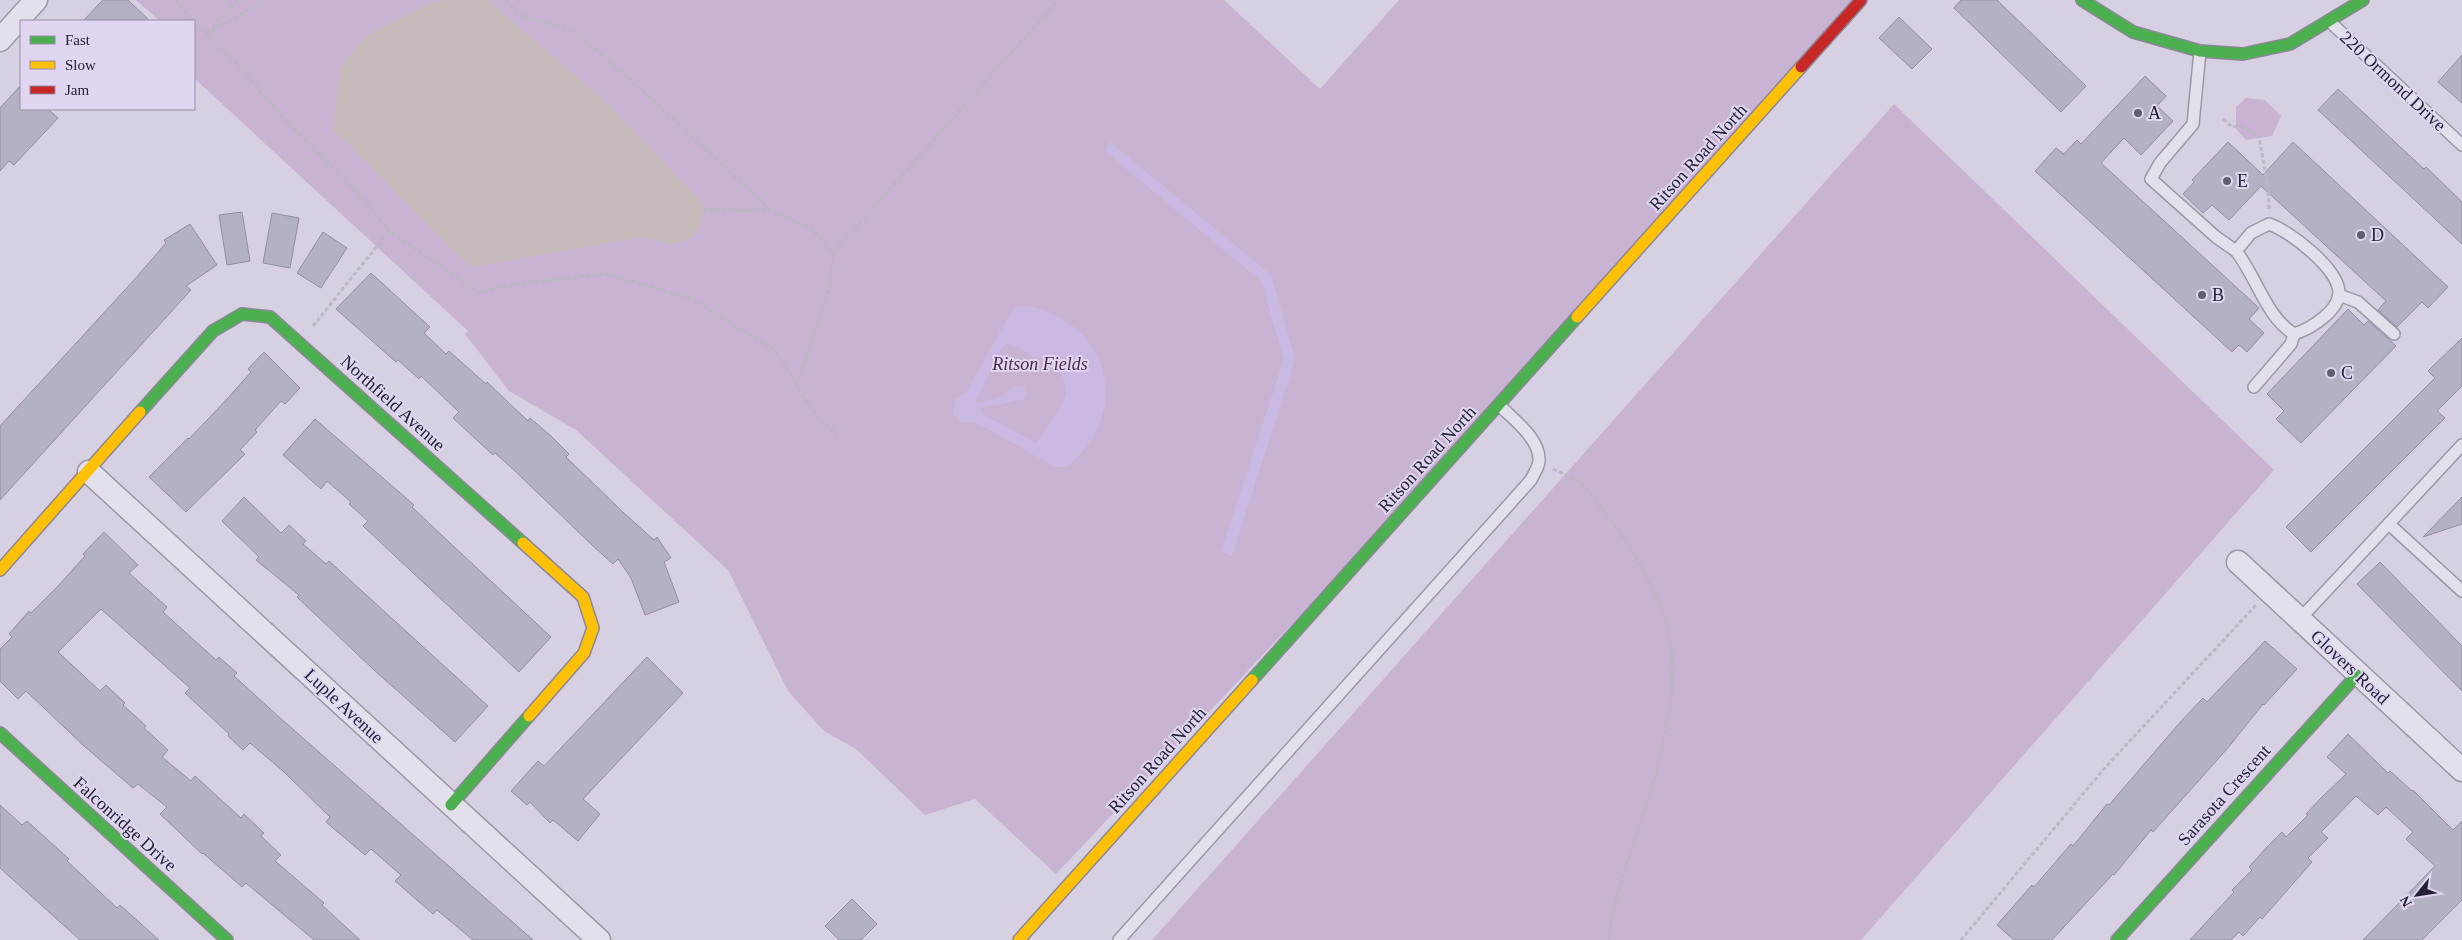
<svg xmlns="http://www.w3.org/2000/svg" width="2462" height="940" font-family="'Times New Roman',serif">
<style>
.green{fill:#c9b3d3}
.sand{fill:#cabae3;fill-rule:evenodd}
.water{fill:#c5bab9}
.building{fill:#b4b1c5;stroke:#928fa2}
.lines{fill:none;stroke-linecap:round;stroke-linejoin:round}
.lane-casing{stroke:#9c98a8;stroke-width:14}
.street-casing{stroke:#9c98a8;stroke-width:25}
.fast-casing{stroke:#8c8897;stroke-width:14}
.slow-casing{stroke:#8c8897;stroke-width:14}
.jam-casing{stroke:#8c8897;stroke-width:14}
.path{stroke:#bbb7c3;stroke-width:3;stroke-dasharray:4 2.5;stroke-linecap:butt}
.lane{stroke:#e4e0eb;stroke-width:11}
.street{stroke:#e4e0eb;stroke-width:22}
.fast{stroke:#4caf50;stroke-width:11}
.slow{stroke:#ffc107;stroke-width:11}
.jam{stroke:#c62828;stroke-width:11}
.poi-dot{fill:#625e72;stroke:#e1d6f2;stroke-width:2}
.labels{text-anchor:middle;dominant-baseline:central;stroke-width:4;stroke-linejoin:round;paint-order:stroke}
.street-label{font-size:18px;fill:#242136;stroke:#e1d6f2}
.poi-label{font-size:18px;fill:#242136;stroke:#e1d6f2;text-anchor:start}
.park-label{font-size:18px;font-style:italic;fill:#4d2950;stroke:#e1d6f2}
</style>
<rect width="100%" height="100%" fill="#d6d0e2"/>
<g class="green">
<path d="M136 0H1224L1320 89 1399 0H1861L1499 405 1056 874 975 799 925 815 856 749 824 731 788 691 728 570 576 430 509 391 465 334 468 331 194 78V21H160Z"/>
<path d="M2246 98 2265 100 2281 116 2272 136 2246 140 2236 129V107Z"/>
<path d="M1894 104 2274 470 1861 940H1152Z"/>
</g>
<g class="sand">
<path d="M1110 142 1271 275 1295 359 1232 556 1221 551 1284 359 1261 281 1105 151Z"/>
<path d="M1024 306C1099 317 1133 396 1080 454 1072 463 1067 468 1055 467L979 424 961 422 953 413 955 400 967 391 1012 311 1016 307ZM1009 343 1056 367C1062 373 1066 384 1066 392 1065 404 1044 434 1036 443L984 415 979 409C992 404 1017 403 1026 397L1027 393 1022 386 1013 387 1005 395 978 403 976 401 1002 347Z"/>
</g>
<path class="water" d="M442 0H487L608 104 698 198C707 216 702 220 694 236L673 245 642 237 473 267 459 257 348 143 333 131 340 68 364 37 425 6Z"/>
<g class="building">
<path d="M103 0H128L150 21H83Z"/>
<path d="M1961 0H1997L2086 86 2061 112 1954 8Z"/>
<path d="M1899 17 1932 49 1912 69 1879 38Z"/>
<path d="M2462 55V103L2438 82Z"/>
<path d="M2145 76 2166 96 2157 106 2173 121 2141 155 2124 138 2101 163 2259 308 2249 319 2264 333 2247 352 2239 345 2232 352 2035 171 2056 148 2064 154 2077 140 2081 144Z"/>
<path d="M21 85V109H48L58 118 14 165 9 161 0 171V108Z"/>
<path d="M2338 89 2424 169 2426 167 2462 202V244L2318 110Z"/>
<path d="M2228 142 2263 175 2293 142 2448 287 2428 308 2422 302 2397 327 2378 310 2386 301 2261 186 2229 220 2212 205 2203 213 2183 194 2194 182 2192 180Z"/>
<path d="M242 212 250 261 227 265 219 215Z"/>
<path d="M272 213 299 218 290 268 263 263Z"/>
<path d="M190 224 217 265 186 286 191 290 0 500V426L134 280 166 243 164 240Z"/>
<path d="M323 232 347 248 321 288 297 273Z"/>
<path d="M371 273 430 327 424 333 446 354 449 351 486 384 487 382 528 421 530 418 551 436 569 454 566 457 625 514 654 540 657 537 671 558 664 562 679 602 645 615 631 578 618 559 613 564 593 546 515 471 495 453 493 455 453 418 459 412 421 376 419 379 398 360 396 362 336 309Z"/>
<path d="M2348 309 2364 325 2368 321 2396 346 2301 443 2276 419 2284 411 2267 394Z"/>
<path d="M2462 338V386L2437 411 2445 418 2311 552 2286 527 2435 378 2428 371Z"/>
<path d="M264 352 300 388 285 404 281 401 255 430 257 432 240 450 245 454 186 512 149 477 188 438 189 439 228 398 251 372 248 369Z"/>
<path d="M315 419 414 505 412 507 450 543 551 637 519 672 363 526 368 521 349 504 351 502 327 481 321 489 283 455Z"/>
<path d="M244 497 281 533 289 525 306 541 303 544 326 564 329 561 488 706 455 742 374 670 297 597 299 595 256 560 259 557 222 521Z"/>
<path d="M2462 497V524L2423 537Z"/>
<path d="M104 532 138 565 129 573 167 607 163 612 216 660 219 657 237 673 234 676 279 717 533 940H473L437 910 433 914 395 881 401 875 371 849 365 855 326 822 330 817 284 772 250 743 243 750 228 736 229 734 185 693 190 688 101 609 58 652 100 691 106 685 125 703 123 705 146 726 144 728 168 750 162 757 191 781 195 776 241 818 244 814 264 833 261 836 281 855 275 861 324 903 322 905 360 940H314L246 883 242 887 203 853 202 854 160 814 167 807 138 784 133 788 84 746 26 691 18 699 0 681V649L12 637 9 634 29 611 31 613 59 585 85 556 83 554Z"/>
<path d="M2380 562 2462 646V691L2357 584Z"/>
<path d="M2265 641 2297 669 2264 705 2263 704 2227 749 2153 832 2151 830 2114 875 2113 874 2052 940H2014L1997 925 2032 885 2034 887 2071 844 2073 846 2107 804 2109 805 2183 719 2203 698 2207 702Z"/>
<path d="M647 657 683 693 583 799 600 814 578 841 553 820 550 823 530 802 527 805 511 791 538 761 544 766Z"/>
<path d="M2348 734 2388 773 2390 771 2412 791 2413 790 2453 830 2462 821V900L2422 940H2363L2435 866 2406 839 2413 832 2386 807 2378 815 2356 796 2321 832 2328 838 2308 858 2312 862 2262 919 2260 917 2243 936 2239 932 2231 940H2190L2234 892 2232 890 2252 870 2249 867 2266 848 2282 832 2286 837 2308 815 2306 814 2320 799 2346 774 2327 757Z"/>
<path d="M0 805 22 825 27 821 69 859 67 861 117 908 120 905 159 940H80L0 868Z"/>
<path d="M852 899 877 924 861 940H839L825 926Z"/>
</g>
<g class="lines">
<defs>
<g id="lane">
<path d="M2329 21 2462 145"/>
<path d="M2200 51 2193 124 2160 163 2151 179 2216 237 2236 251 2251 233 2269 224C2290 231 2339 269 2339 293 2338 312 2310 329 2294 334 2266 317 2256 276 2236 251"/>
<path d="M2339 295 2358 302 2394 334"/>
<path d="M2254 387 2291 344 2294 334"/>
<path d="M2389 524 2462 591"/>
<path d="M2299 620 2462 445"/>
<path d="M1119 940 1531 480C1533 475 1538 468 1539 462 1541 439 1513 419 1499 405"/>
</g>
<g id="street">
<path d="M0 40 36 0"/>
<path d="M89 472 599 940"/>
<path d="M2238 562 2462 770"/>
</g>
<g id="fast">
<path d="M2082 0 2133 32 2200 51 2243 54 2290 44 2363 0"/>
<path d="M140 412 213 331 242 314 270 317 523 543"/>
<path d="M1252 680 1577 317"/>
<path d="M0 733 227 940"/>
<path d="M451 805 529 716"/>
<path d="M2117 940 2357 675"/>
</g>
<g id="slow">
<path d="M1577 317 1801 67"/>
<path d="M523 543 583 597 593 628 584 653 529 716"/>
<path d="M0 570 140 412"/>
<path d="M1019 940 1252 680"/>
</g>
<path id="jam" d="M1801 67 1861 0"/>
</defs>
<use href="#lane" class="lane-casing"/>
<use href="#street" class="street-casing"/>
<use href="#fast" class="fast-casing"/>
<use href="#slow" class="slow-casing"/>
<use href="#jam" class="jam-casing"/>
<g class="path">
<path d="M175 0 214 43 234 60 276 110 365 201 389 231 479 292 516 284 607 274 692 299 775 350 797 385"/>
<path d="M506 0 521 16 572 29 655 102 771 210"/>
<path d="M208 32 238 0"/>
<path d="M206 34 266 0"/>
<path d="M2223 119 2231 126 2242 127 2259 136 2268 188 2269 209"/>
<path d="M703 210 771 211 811 228 833 253 829 289 797 385 810 408 838 436"/>
<path d="M833 253 1058 0"/>
<path d="M313 326 389 231"/>
<path d="M1553 469 1580 481 1620 532 1639 562 1665 616 1672 654V694L1659 763 1612 912 1609 940"/>
<path d="M1961 940 2103 770 2256 605"/>
</g>
<use href="#lane" class="lane"/>
<use href="#street" class="street"/>
<use href="#fast" class="fast"/>
<use href="#slow" class="slow"/>
<use href="#jam" class="jam"/>
</g>
<g class="poi-dot">
<circle cx="2138" cy="113" r="5"/>
<circle cx="2227" cy="181" r="5"/>
<circle cx="2361" cy="235" r="5"/>
<circle cx="2202" cy="295" r="5"/>
<circle cx="2331" cy="373" r="5"/>
</g>
<g class="labels">
<g class="street-label">
<text transform="translate(2393 81) rotate(43)">220 Ormond Drive</text>
<text transform="translate(1698 157) rotate(-48)">Ritson Road North</text>
<text transform="translate(393 403) rotate(42)">Northfield Avenue</text>
<text transform="translate(1427 459) rotate(-48)">Ritson Road North</text>
<text transform="translate(2350 667) rotate(43)">Glovers Road</text>
<text transform="translate(344 706) rotate(43)">Luple Avenue</text>
<text transform="translate(1157 760) rotate(-48)">Ritson Road North</text>
<text transform="translate(2224 795) rotate(-48)">Sarasota Crescent</text>
<text transform="translate(125 824) rotate(42)">Falconridge Drive</text>
</g>
<g class="poi-label">
<text x="2148" y="113">A</text>
<text x="2237" y="181">E</text>
<text x="2371" y="235">D</text>
<text x="2212" y="295">B</text>
<text x="2341" y="373">C</text>
</g>
<g class="park-label">
<text x="1040" y="364">Ritson Fields</text>
</g>
</g>
<rect x="20" y="20" width="175" height="90" fill="#e1d6f2" stroke="#958ea7"/>
<rect x="30" y="36" width="25" height="8" fill="#4caf50" stroke="#958ea7"/>
<text x="65" y="45" font-size="15" fill="#242136">Fast</text>
<rect x="30" y="61" width="25" height="8" fill="#ffc107" stroke="#958ea7"/>
<text x="65" y="70" font-size="15" fill="#242136">Slow</text>
<rect x="30" y="86" width="25" height="8" fill="#c62828" stroke="#958ea7"/>
<text x="65" y="95" font-size="15" fill="#242136">Jam</text>
<g transform="translate(2417 895) rotate(240)" stroke="#e1d6f2" stroke-width="4" paint-order="stroke">
<path d="M0-4L9 19L0 12L-9 19Z" fill="#242136"/>
<text y="-8" font-size="14" font-weight="bold" text-anchor="middle" fill="#242136">N</text>
</g>
</svg>
